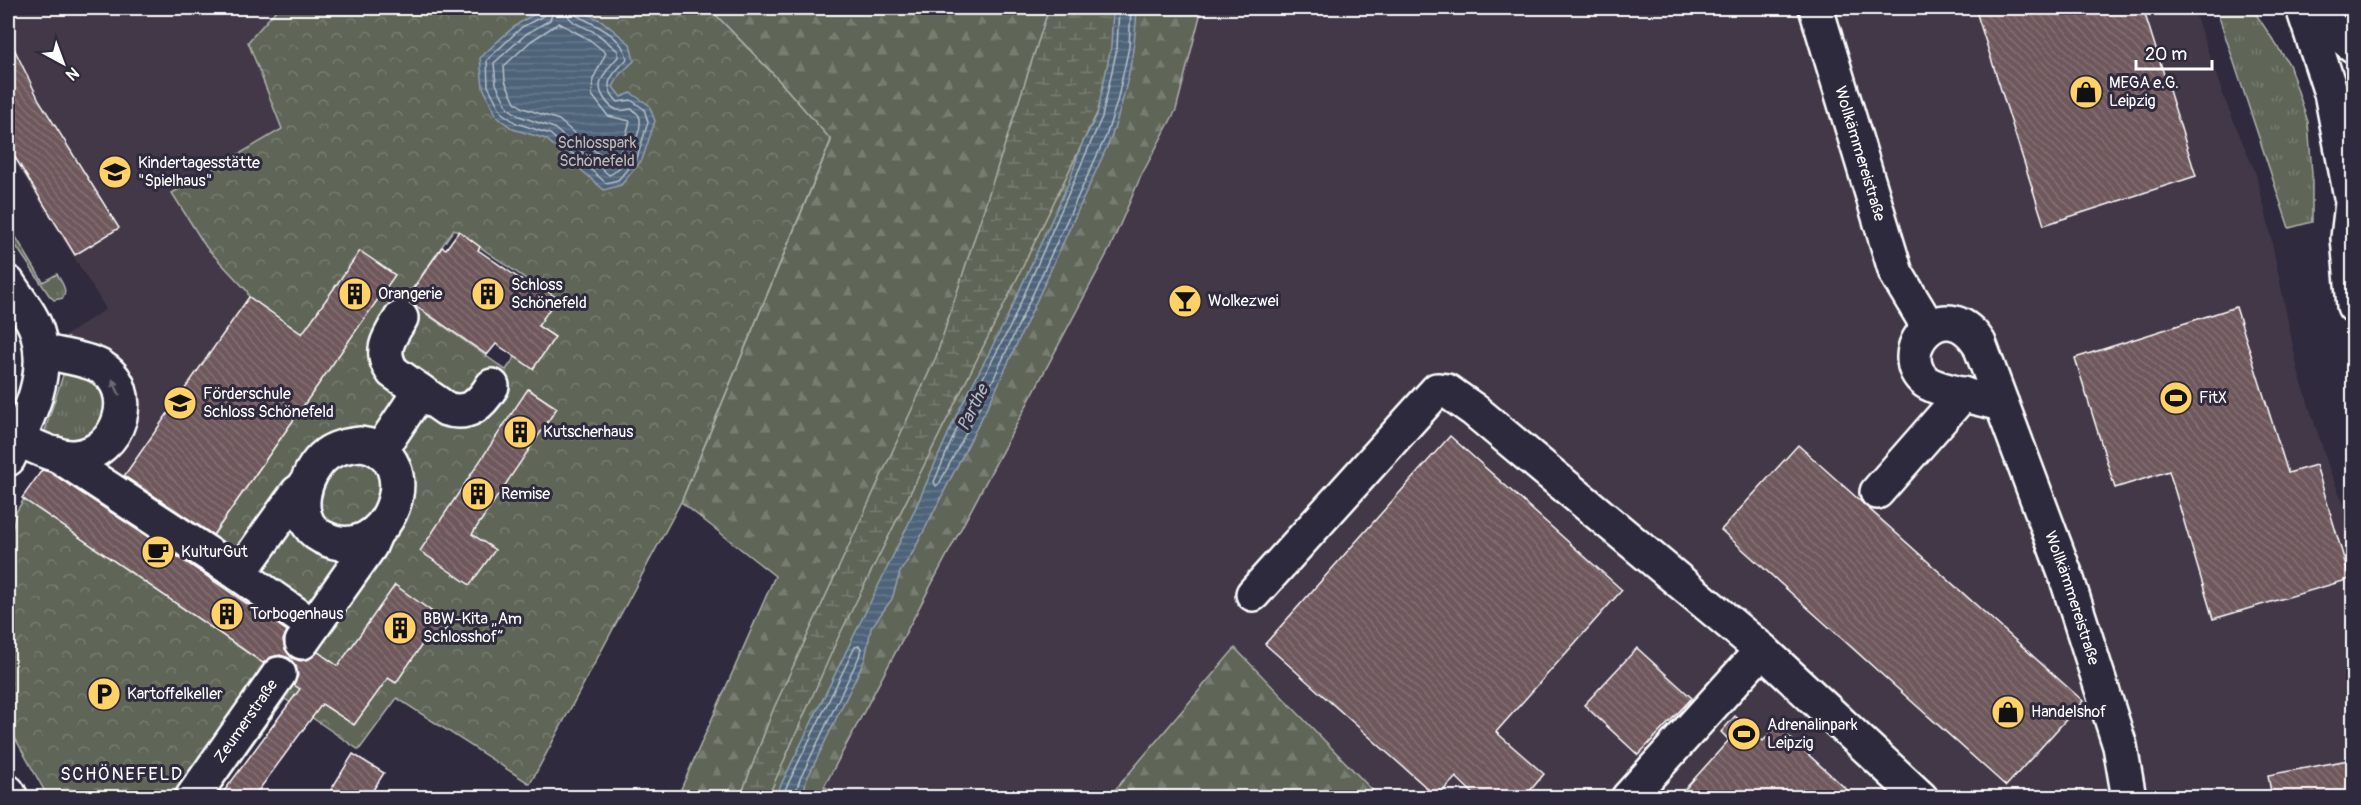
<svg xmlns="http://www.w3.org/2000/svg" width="2361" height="805" font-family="Pangolin,sans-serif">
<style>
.built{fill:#423846}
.grass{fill:url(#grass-tufts);stroke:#afb2ac;stroke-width:1.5}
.forest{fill:url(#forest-firs);stroke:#afb2ac;stroke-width:1.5}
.wetland{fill:url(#wetland-marsh);stroke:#afb2ac;stroke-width:1.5}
.park{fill:url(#park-crowns);stroke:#afb2ac;stroke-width:1.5;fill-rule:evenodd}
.water{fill:url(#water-rules);stroke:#95a1af;stroke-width:1.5}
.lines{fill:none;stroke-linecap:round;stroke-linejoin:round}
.shore{stroke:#b8c1c9;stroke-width:1.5}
.building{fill:url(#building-back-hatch);stroke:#fff;stroke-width:1.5}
.minor-casing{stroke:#fff;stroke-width:38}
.major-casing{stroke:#fff;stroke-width:38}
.minor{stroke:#2f2a3d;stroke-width:33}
.major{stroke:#2f2a3d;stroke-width:33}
.oneway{fill:#6d6a77}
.labels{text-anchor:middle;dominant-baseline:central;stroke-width:6;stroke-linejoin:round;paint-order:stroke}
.poi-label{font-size:16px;fill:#fff;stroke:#2f2a3d;text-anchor:start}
.park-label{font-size:16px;fill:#b7bab4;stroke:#2f2a3d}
.street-label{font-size:16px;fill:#fff;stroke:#2f2a3d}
.water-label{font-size:18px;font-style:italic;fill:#afb9c3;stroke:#2f2a3d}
.neighbourhood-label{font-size:18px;letter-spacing:1.5px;fill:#fff;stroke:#2f2a3d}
</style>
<defs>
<pattern id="grass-tufts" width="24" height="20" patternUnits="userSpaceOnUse" patternTransform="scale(1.5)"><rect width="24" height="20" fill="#5f6658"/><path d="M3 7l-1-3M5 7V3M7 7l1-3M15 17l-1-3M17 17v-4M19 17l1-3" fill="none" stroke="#777d71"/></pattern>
<pattern id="forest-firs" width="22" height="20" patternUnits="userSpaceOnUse" patternTransform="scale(1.5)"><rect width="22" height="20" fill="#5f6658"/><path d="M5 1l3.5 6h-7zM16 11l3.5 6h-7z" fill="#777d71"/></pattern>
<pattern id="wetland-marsh" width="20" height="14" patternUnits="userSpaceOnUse" patternTransform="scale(1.5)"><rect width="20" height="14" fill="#5f6658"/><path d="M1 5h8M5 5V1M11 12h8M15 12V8" fill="none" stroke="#777d71"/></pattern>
<pattern id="park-crowns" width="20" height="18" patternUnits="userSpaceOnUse" patternTransform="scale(1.5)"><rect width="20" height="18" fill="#5f6658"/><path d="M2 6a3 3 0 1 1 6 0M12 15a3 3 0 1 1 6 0" fill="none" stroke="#777d71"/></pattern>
<pattern id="water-rules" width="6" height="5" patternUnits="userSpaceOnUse" patternTransform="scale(1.5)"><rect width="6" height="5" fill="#4e6379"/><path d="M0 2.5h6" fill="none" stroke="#697a8d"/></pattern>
<pattern id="building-back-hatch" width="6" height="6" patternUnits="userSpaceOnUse" patternTransform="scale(1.5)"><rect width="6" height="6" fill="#6e585c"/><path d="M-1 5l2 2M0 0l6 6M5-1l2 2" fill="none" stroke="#847174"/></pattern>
</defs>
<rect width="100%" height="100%" fill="#2f2a3d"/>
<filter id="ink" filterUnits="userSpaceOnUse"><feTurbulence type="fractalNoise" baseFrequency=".0167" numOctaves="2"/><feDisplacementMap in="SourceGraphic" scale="12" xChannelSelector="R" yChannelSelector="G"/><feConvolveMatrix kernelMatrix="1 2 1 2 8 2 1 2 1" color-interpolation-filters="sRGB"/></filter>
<g filter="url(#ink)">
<g class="built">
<path d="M8 8H278L248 42 283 129 247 291 249 297 337 357 208 543 102 479 68 367 66 335 106 309 8 151Z"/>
<path d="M1202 8H2193L2225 100 2256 174 2269 227 2298 371 2330 471 2353 526V797H1379L1235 649 1109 797 851 798 824 788 1110 248 1140 178 1176 110Z"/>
</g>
<g class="grass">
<path d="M2216 8H2252L2289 64 2308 122 2312 174V222L2289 228Z"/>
<path d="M8 224 43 282 57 274C61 282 68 289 63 298L54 300 49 295 8 234Z"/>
<path d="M11 338C15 361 16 385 8 407V341Z"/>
<path d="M66 366 105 384 107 415 84 444 42 439Z"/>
</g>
<g class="forest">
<path d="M709 8H1202L1176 110 1140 178 1110 248 824 787 851 797 677 798 775 576 681 502 831 141 775 76Z"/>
<path d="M1235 648 1379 797H1109Z"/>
</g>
<path class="wetland" d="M1049 8H1116L1113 80 1012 289 838 638 768 797 740 798 773 710 936 357Z"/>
<path class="park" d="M278 8H709L775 76 831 140 681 502 530 784 397 698 359 750 285 699 215 797H48L15 738 8 715V547L16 512 44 466 208 543 336 358 249 297 247 291 206 247 172 193 282 129 248 42ZM454 229 555 299 506 370 405 299Z"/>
<g class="water">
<path d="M553 8H575L602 21 630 44 634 61 620 74 613 87 621 97 631 93 649 105 655 121 642 160 621 185 604 190 546 139 513 129 497 117 483 87 480 58C502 38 522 14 553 8Z"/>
<path d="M1113 8H1137C1135 53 1126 95 1111 138L993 396 913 552 900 572 892 599 871 628 865 659 806 781 803 797H775L908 525 956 416 1004 324 1069 182 1081 146 1097 115 1111 47Z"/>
</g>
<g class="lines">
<g class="shore">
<path d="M547 8 545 15 522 27 487 60 488 86 502 113 516 123 550 134 606 183 618 180 637 158 648 122 644 109 631 100 618 102C600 84 612 75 627 59 624 36 595 25 576 15L574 8"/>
<path d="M554 8 550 20 526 34 494 63 496 84 508 108 519 116 554 128 609 175C623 170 642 134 640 119 639 114 636 112 631 109 627 110 621 111 617 110 607 106 597 91 601 81 605 72 611 64 618 57V51C610 45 603 37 594 32 583 25 567 24 566 8"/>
<path d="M1119 8 1117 48 1102 117 1010 327 961 419 934 482 936 486 939 484 987 393 1106 136 1117 102 1129 47 1131 8"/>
<path d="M559 23 590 40 606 53 593 79 592 95 608 116 630 121 622 149 610 164 559 120 523 108 515 102 505 81 504 66 531 41Z"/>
<path d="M781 798 855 647 859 646 861 648 859 657 800 779 797 788 798 798"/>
</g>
</g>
<g class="building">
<path d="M1975 8H2143L2196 176 2044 225Z"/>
<path d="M8 36 39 100 119 228 75 255 8 146Z"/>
<path d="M459 231 480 247 478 250 533 288 536 284 557 298 538 326 555 337 533 369 496 344 487 355 406 299 442 247 446 249Z"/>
<path d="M360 251 395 275 213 535 124 476 249 297 302 334Z"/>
<path d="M2236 307 2288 473 2316 465 2350 579 2213 619 2169 471 2115 488 2075 358Z"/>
<path d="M528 389 557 408 472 534 495 550 470 585 420 551Z"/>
<path d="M1450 436 1622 590 1496 732 1544 774 1524 798H1478L1456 777 1437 797 1265 644Z"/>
<path d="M1798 445 2083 701 2006 786 1721 530Z"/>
<path d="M42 470 50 472 192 566 287 631 283 640 285 649 292 658 300 661 309 659 318 652 338 666 395 585 449 624 436 644 427 637 396 683 388 678 354 725 322 704 253 798H219L300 689 294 685 298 675 296 666 289 658 280 655 271 657 263 663 22 498Z"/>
<path d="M1637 648 1692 698 1638 755 1584 705Z"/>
<path d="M1735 716 1763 741 1777 726 1856 798H1677L1729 740 1721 732Z"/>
<path d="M353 754 384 773 368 798H326Z"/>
<path d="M2354 759V798H2272L2268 775Z"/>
</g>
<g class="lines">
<defs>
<g id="minor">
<path id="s1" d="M1816 8 1896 273 1929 328"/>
<path d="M401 318C389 337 378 352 393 372L446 409C469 416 481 404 492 386"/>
<path id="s2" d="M2002 404C1986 400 1937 390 1926 382 1890 353 1943 289 1979 343L2066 576 2120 746 2129 798"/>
<path d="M17 439C35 446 55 458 74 457 120 454 141 389 99 366 86 359 56 355 41 351"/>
<path d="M361 444C430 453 389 572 322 537 290 520 303 472 327 454 337 447 349 445 361 444Z"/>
<path d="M380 451 420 391"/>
<path d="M56 454 239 574"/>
<path d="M305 487 297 493 239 574 313 626"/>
<path d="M1877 492 1963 394"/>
<path d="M1253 594 1437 390 1447 391 1474 410 1762 650"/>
<path d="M302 642 370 546 376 532"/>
<path id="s3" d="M192 798 279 674"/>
<path d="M1628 798 1762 650 1921 798"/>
</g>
<g id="major">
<path d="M2303 8 2331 93 2351 197"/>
<path d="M2313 8 2332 29 2354 46"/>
<path d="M2354 186 2348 238 2354 306"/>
<path d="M8 283C18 299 34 317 38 335 50 380 26 421 8 459"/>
<path d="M8 792 11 798"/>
</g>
</defs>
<use href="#minor" class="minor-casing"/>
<use href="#major" class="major-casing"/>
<use href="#minor" class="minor"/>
<use href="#major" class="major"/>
</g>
<defs><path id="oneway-solid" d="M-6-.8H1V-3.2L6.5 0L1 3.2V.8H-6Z" transform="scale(1.5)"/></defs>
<use class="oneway" href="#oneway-solid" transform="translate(116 387) rotate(-115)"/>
</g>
<defs>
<symbol id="shop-disc" viewBox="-11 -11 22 22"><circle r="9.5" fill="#ffd166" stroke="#2f2a3d"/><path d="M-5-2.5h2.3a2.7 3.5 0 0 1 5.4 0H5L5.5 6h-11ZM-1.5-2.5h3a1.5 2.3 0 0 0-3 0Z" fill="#111"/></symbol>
<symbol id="school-disc" viewBox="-11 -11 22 22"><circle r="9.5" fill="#ffd166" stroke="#2f2a3d"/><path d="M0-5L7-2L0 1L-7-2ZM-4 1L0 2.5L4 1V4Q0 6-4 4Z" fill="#111"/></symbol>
<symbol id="building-disc" viewBox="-11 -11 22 22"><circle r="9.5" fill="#ffd166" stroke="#2f2a3d"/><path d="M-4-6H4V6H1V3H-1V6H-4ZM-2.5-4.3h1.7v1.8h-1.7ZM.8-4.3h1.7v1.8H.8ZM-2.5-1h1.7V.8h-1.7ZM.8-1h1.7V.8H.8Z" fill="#111"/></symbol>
<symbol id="bar-disc" viewBox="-11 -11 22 22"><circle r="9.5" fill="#ffd166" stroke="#2f2a3d"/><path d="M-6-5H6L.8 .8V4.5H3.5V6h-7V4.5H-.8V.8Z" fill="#111"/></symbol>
<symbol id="stadium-disc" viewBox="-11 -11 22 22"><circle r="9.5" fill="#ffd166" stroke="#2f2a3d"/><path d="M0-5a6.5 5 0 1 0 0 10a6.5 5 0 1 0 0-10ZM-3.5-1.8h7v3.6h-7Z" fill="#111"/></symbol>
<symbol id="cafe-disc" viewBox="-11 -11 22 22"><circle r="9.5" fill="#ffd166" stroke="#2f2a3d"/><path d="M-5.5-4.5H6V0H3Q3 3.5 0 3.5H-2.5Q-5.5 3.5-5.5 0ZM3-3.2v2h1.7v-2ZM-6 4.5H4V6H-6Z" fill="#111"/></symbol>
<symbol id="parking-disc" viewBox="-11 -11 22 22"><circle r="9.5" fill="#ffd166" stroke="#2f2a3d"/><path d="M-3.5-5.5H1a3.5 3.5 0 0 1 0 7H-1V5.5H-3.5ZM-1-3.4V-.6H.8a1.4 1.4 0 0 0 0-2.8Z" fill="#111"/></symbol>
</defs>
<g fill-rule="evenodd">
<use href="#shop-disc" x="2067" y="73" width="38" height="38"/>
<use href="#school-disc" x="96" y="153" width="38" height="38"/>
<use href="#building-disc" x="336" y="275" width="38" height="38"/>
<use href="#building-disc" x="469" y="275" width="38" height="38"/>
<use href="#bar-disc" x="1166" y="282" width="38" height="38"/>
<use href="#stadium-disc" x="2157" y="379" width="38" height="38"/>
<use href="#school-disc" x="161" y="384" width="38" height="38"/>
<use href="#building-disc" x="501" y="413" width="38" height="38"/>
<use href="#building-disc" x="459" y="475" width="38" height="38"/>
<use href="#cafe-disc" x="139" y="533" width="38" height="38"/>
<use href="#building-disc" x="208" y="595" width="38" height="38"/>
<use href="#building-disc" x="381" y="609" width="38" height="38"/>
<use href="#parking-disc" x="85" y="675" width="38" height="38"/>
<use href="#shop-disc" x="1989" y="693" width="38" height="38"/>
<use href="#stadium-disc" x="1725" y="715" width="38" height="38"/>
</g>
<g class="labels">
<g class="poi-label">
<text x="2109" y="83">MEGA e.G.<tspan x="2109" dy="18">Leipzig</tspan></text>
<text x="138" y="163">Kindertagesstätte<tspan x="138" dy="18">"Spielhaus"</tspan></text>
<text x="511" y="285">Schloss<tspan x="511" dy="18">Schönefeld</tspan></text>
<text x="378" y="294">Orangerie</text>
<text x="1208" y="301">Wolkezwei</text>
<text x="203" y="394">Förderschule<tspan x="203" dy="18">Schloss Schönefeld</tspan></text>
<text x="2199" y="398">FitX</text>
<text x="543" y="432">Kutscherhaus</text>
<text x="501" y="494">Remise</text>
<text x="181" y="552">KulturGut</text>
<text x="250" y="614">Torbogenhaus</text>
<text x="423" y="619">BBW-Kita „Am<tspan x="423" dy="18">Schlosshof“</tspan></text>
<text x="127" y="694">Kartoffelkeller</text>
<text x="2031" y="712">Handelshof</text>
<text x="1767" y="725">Adrenalinpark<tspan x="1767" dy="18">Leipzig</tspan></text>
</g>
<g class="park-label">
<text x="597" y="143">Schlosspark<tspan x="597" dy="18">Schönefeld</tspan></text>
</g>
<g class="street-label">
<text stroke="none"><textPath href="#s1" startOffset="152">Wollkämmereistraße</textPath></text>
<text stroke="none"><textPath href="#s2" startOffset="472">Wollkämmereistraße</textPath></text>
<text stroke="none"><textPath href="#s3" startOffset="94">Zeumerstraße</textPath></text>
</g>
<g class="water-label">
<text transform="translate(973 408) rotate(-64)">Parthe</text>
</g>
<g class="neighbourhood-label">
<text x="122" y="774">SCHÖNEFELD</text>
</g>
</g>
<rect width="2361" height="805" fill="none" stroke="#2f2a3d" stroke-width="30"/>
<rect x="15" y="15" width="2331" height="775" fill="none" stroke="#fff" stroke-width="2" filter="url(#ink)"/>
<g transform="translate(63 63) rotate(139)" stroke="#2f2a3d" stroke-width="4.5" paint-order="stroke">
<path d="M0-4.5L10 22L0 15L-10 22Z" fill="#ffffff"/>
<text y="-9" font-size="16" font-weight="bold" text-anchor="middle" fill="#ffffff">N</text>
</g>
<path d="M2136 60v9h76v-9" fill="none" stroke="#ffffff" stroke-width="3"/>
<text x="2145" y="60" font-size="18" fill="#ffffff" stroke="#2f2a3d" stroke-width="4.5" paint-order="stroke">20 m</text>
</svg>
